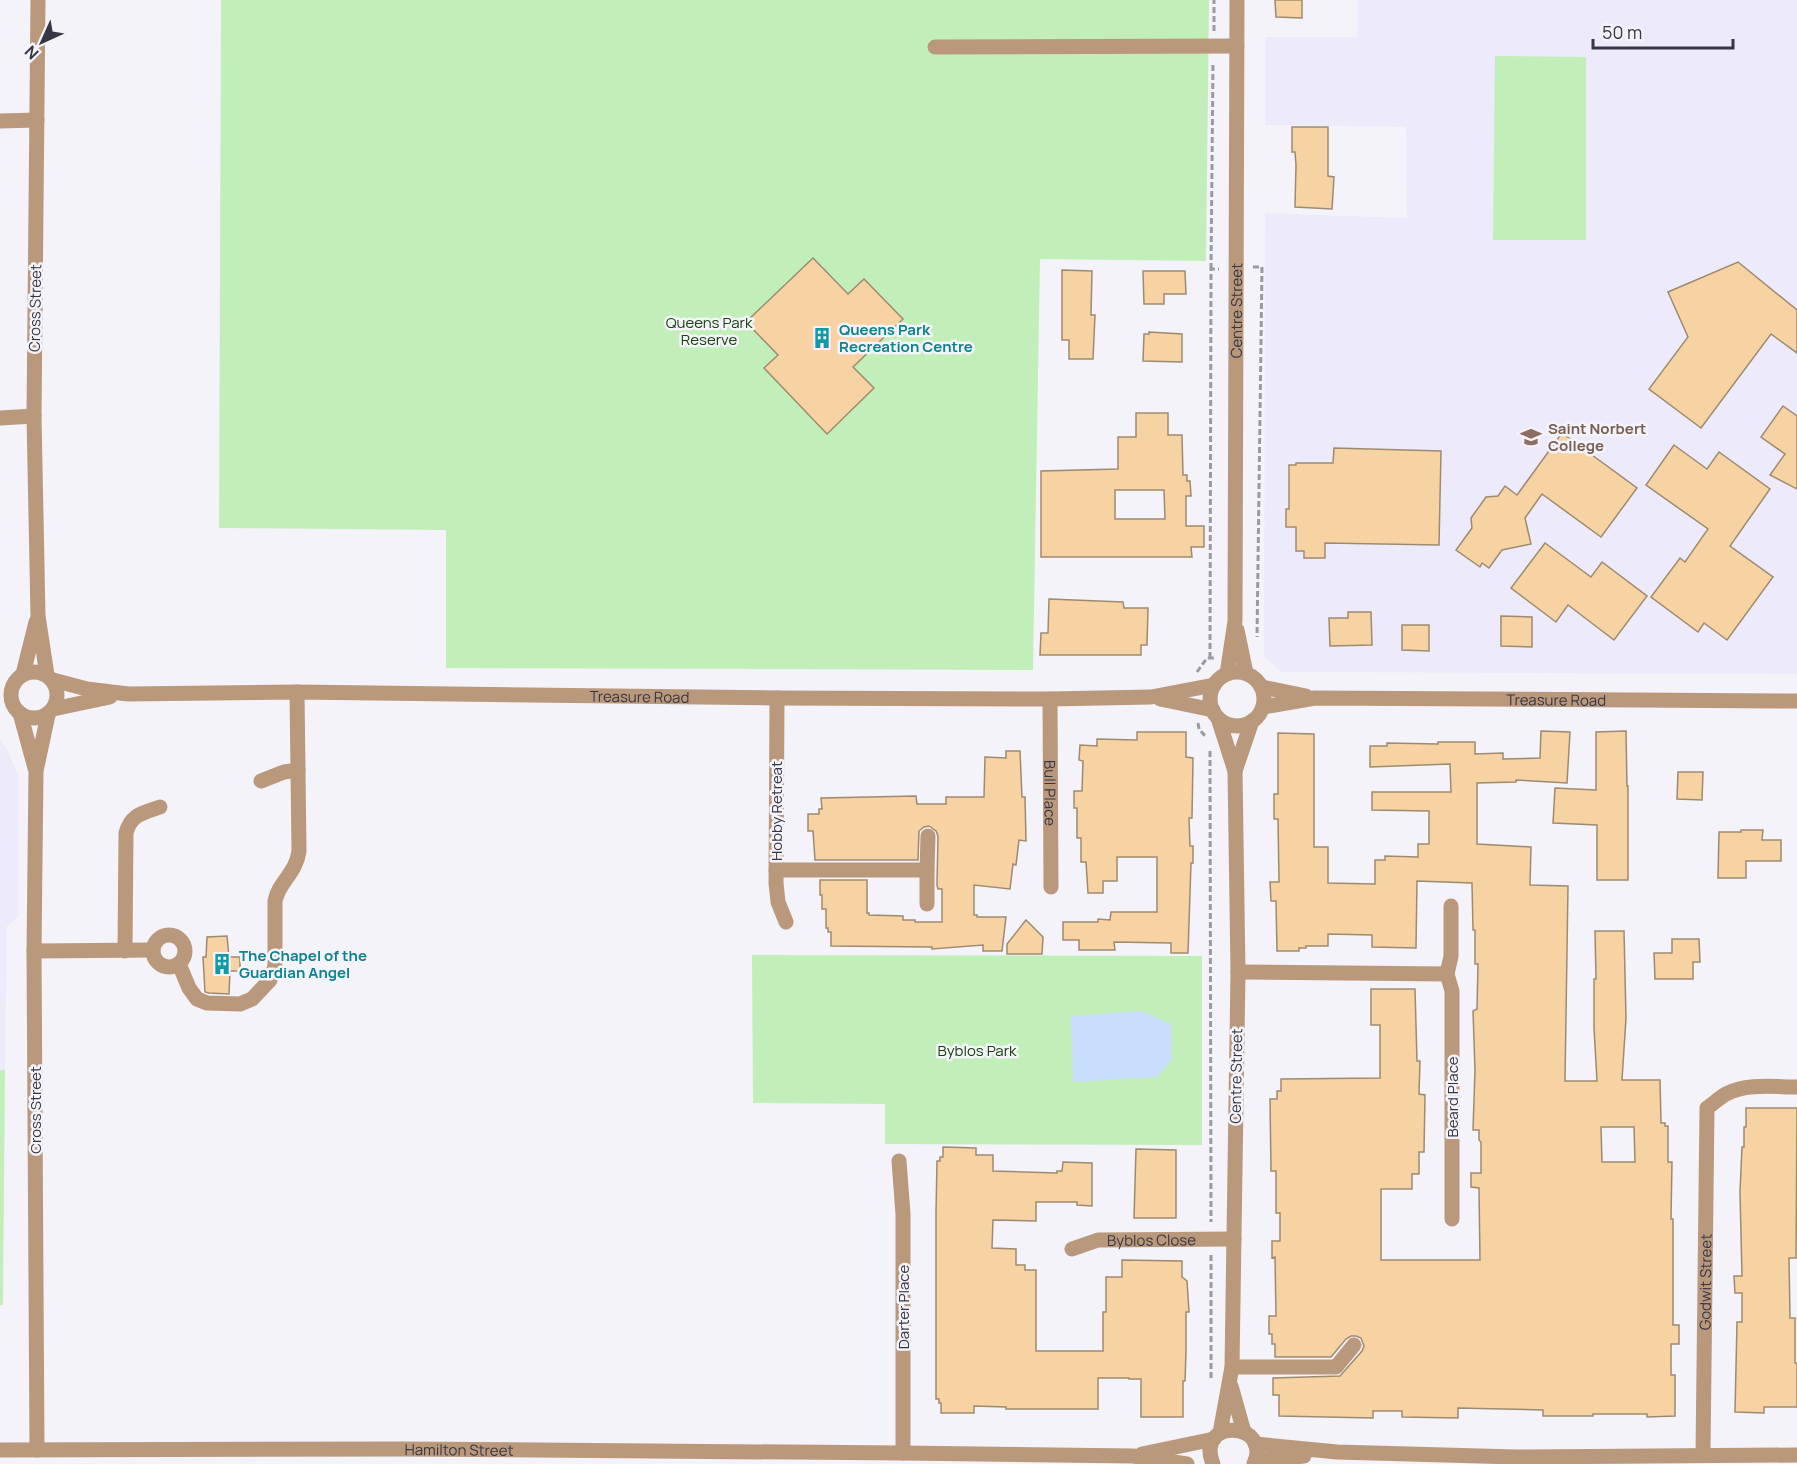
<svg xmlns="http://www.w3.org/2000/svg" width="1797" height="1464" font-family="Manrope,sans-serif">
<style>
.built{fill:#edebfb}
.green{fill:#c2efb9}
.water{fill:#c9ddfd}
.building{fill:#f7d3a3;stroke:#9e8a70;stroke-width:1.5;fill-rule:evenodd}
.lines{fill:none;stroke-linecap:round;stroke-linejoin:round}
.path{stroke:#9b9aa4;stroke-width:3;stroke-dasharray:6 3;stroke-linecap:butt}
.minor{stroke:#ba987c;stroke-width:15}
.labels{text-anchor:middle;dominant-baseline:central;stroke-width:5;stroke-linejoin:round;paint-order:stroke}
.street-label{font-size:15px;fill:#373643;stroke:#f4f3fa}
.park-label{font-size:15px;fill:#17410e;stroke:#f4f3fa}
.culture-label{font-size:15px;font-weight:bold;fill:#0d838f;stroke:#f4f3fa;text-anchor:start}
.education-label{font-size:15px;font-weight:bold;fill:#785e54;stroke:#f4f3fa;text-anchor:start}
</style>
<rect width="100%" height="100%" fill="#f4f3fa"/>
<g class="built">
<path d="M1357 0H1797V674L1281 672 1264 656 1265 213 1407 218 1406 127 1265 125V37H1357Z"/>
<path d="M0 739 9 753 19 778V916L7 926 5 1070H0Z"/>
</g>
<g class="green">
<path d="M221 0H1209L1206 261 1040 259 1033 670 446 668V530L219 528Z"/>
<path d="M1495 56 1586 57V240H1493Z"/>
<path d="M752 955 1202 956V1145L885 1144V1104L753 1103Z"/>
<path d="M0 1070H5L3 1305H0Z"/>
</g>
<path class="water" d="M1142 1011 1171 1024 1172 1059 1157 1077 1073 1082 1071 1016Z"/>
<g class="building">
<path d="M1275 0H1302V18L1276 17Z"/>
<path d="M1292 127H1328V176L1334 177 1332 209 1295 207 1296 165 1295 152H1292Z"/>
<path d="M813 258 848 294 864 279 903 319 853 367 874 388 827 434 764 368 778 355 746 322Z"/>
<path d="M1738 262 1797 310V353L1771 334 1701 428 1649 389 1688 337 1668 292Z"/>
<path d="M1062 270 1092 271 1091 315H1095L1093 359H1069V340H1062Z"/>
<path d="M1143 271H1185L1186 294H1164V304H1144Z"/>
<path d="M1149 332 1182 334V362L1143 361 1144 334H1149Z"/>
<path d="M1783 406 1797 416V489L1770 475 1785 454 1761 437Z"/>
<path d="M1136 413H1168V435H1182L1183 475H1187V481H1190L1191 496H1186V526H1204V547H1191L1192 557H1041V471L1118 469V437H1136ZM1115 490H1164L1165 519H1115Z"/>
<path d="M1562 433 1637 488 1601 537 1542 494 1525 518 1531 544 1502 550 1489 568 1482 563 1480 567 1456 550 1472 528 1471 518 1486 497 1498 496 1505 486 1517 495Z"/>
<path d="M1674 445 1707 469 1719 452 1770 489 1730 546 1773 577 1727 640 1704 623 1698 632 1651 597 1680 558 1685 562 1708 529 1646 485Z"/>
<path d="M1334 448 1441 451 1439 545 1325 543V558H1304V551H1296V527H1286V509H1289V465H1296V463H1333Z"/>
<path d="M1545 543 1591 577 1602 562 1647 596 1614 640 1568 605 1556 622 1511 588Z"/>
<path d="M1049 599 1123 602 1124 608H1148L1147 645H1141V655H1040L1041 633H1048Z"/>
<path d="M1348 612H1371L1372 645 1330 646 1329 618H1348Z"/>
<path d="M1501 616 1532 617V647L1501 646Z"/>
<path d="M1402 625H1429V651L1402 650Z"/>
<path d="M1541 731 1570 732 1567 783 1516 780V782L1477 783V844L1531 847 1530 885 1568 886 1565 1081H1597L1594 1028V979H1596L1595 931H1624L1626 1018 1622 1080H1660L1661 1123H1665V1126H1668V1162H1672L1671 1219H1673V1325H1679V1344H1671V1375H1675V1416L1647 1417V1414H1593V1416H1543V1410L1458 1408V1418L1402 1417V1411H1373V1418L1279 1416V1395H1273V1378L1340 1376 1362 1351 1364 1346 1361 1338 1356 1336H1351L1346 1339 1331 1357H1275V1344H1272V1334H1269V1316H1276L1275 1257 1272 1258V1241H1280V1213H1276V1171H1271L1270 1099H1277V1091H1281V1079L1380 1078V1025H1371V989H1415L1417 1061H1420L1419 1094 1425 1095 1424 1152H1419V1174H1412V1189H1381V1260H1480L1479 1188 1471 1187V1173H1481V1142L1479 1140V1130H1473L1475 1070 1473 1011 1477 1009 1478 964H1475V930H1473L1472 883 1417 881 1416 948 1372 947V935L1328 934V946H1306V948H1299V951H1277L1276 901H1271L1270 882H1279L1278 819H1274V794H1278V733L1314 734V847H1328V883L1375 884V860H1385V856L1418 857V844H1429V811L1372 810V792H1451L1450 764 1370 767V746H1387V743L1438 744V742H1475V754L1503 753V759L1540 758ZM1601 1127H1634L1635 1162H1602Z"/>
<path d="M1626 731 1627 786H1628V880H1597V825L1553 823 1555 788 1596 790V732Z"/>
<path d="M1137 732H1186V757L1193 758 1192 818H1189L1190 846H1193V863H1191L1188 953H1171V943L1114 942 1115 950H1079V940H1063V922H1098V919L1110 920 1111 912H1157V857H1117V881H1103V893H1088L1086 862H1081V838H1077V808H1074V791H1082L1083 761 1079 760 1080 745 1097 746V739L1137 740Z"/>
<path d="M1006 751H1020L1022 797H1025L1026 841 1019 840 1016 865 1013 864 1010 889 974 885V915H977V917H1006L1002 951H983V945L932 949V947L831 946V932H828V928H826V909H822V895H820V880H867V913H869V915L903 916V920H915V922H942V889H938L937 885 938 836 936 831 929 826 924 827 919 831 918 860H815L813 831H808V814H819V809H822L821 798 916 796 917 804H946V797H984L985 757 1006 758Z"/>
<path d="M1678 772H1703L1702 800 1677 799Z"/>
<path d="M1741 830H1763L1762 840H1781V861H1746V878H1718L1719 832H1741Z"/>
<path d="M1026 920 1043 937 1042 954H1007V944Z"/>
<path d="M227 936 229 957H240V971H230L229 994 209 993 205 992 203 957H206L207 937Z"/>
<path d="M1672 939H1699L1700 962H1693V979H1655L1654 953H1672Z"/>
<path d="M1746 1108H1797L1796 1258H1789L1790 1318H1795V1363H1797V1407H1764V1413L1735 1412 1737 1322H1742V1293H1735L1734 1276H1742L1740 1192 1742 1147H1744V1127H1746Z"/>
<path d="M943 1147 976 1148V1155H993V1171L1057 1173V1171H1062L1063 1162 1092 1163V1206L1077 1205V1202H1036V1221L993 1220 992 1248 1016 1249V1265H1025V1270H1036V1351H1103V1312H1106V1277H1122V1260L1182 1261V1277L1187 1281 1189 1312H1186V1352L1185 1381H1183V1417H1141V1379H1129V1378H1098V1409H1006V1407L974 1406V1413H941V1403H939V1399H936V1212L937 1161H940V1157H943Z"/>
<path d="M1136 1149 1176 1150V1218H1134Z"/>
</g>
<g class="lines">
<g class="path">
<path d="M1214 31V0"/>
<path d="M1253 267H1262L1257 637"/>
<path d="M1211 269 1213 62"/>
<path d="M1210 658 1211 269H1219"/>
<path d="M1197 672 1207 658H1214"/>
<path d="M1198 723 1199 729 1206 737"/>
<path d="M1210 751 1211 1222"/>
<path d="M1211 1255V1378"/>
</g>
<g class="minor">
<path d="M38 0 34 416 38 616 47 675"/>
<path d="M935 47 1237 46"/>
<path d="M0 121 37 120"/>
<path d="M0 418 34 416"/>
<path d="M1237 630 1246 673"/>
<circle cx="34" cy="695" r="23"/>
<circle cx="1237" cy="699" r="27"/>
<path d="M23 674 36 622"/>
<path id="s1" d="M1227 674 1235 621 1237 0"/>
<path id="s2" d="M53 680 87 689 128 694 297 692 777 698 1050 699 1151 697 1214 685"/>
<path d="M1262 687 1306 696"/>
<path d="M777 698 776 883 778 902 786 922"/>
<path id="s3" d="M1050 699 1051 887"/>
<path d="M1160 699 1213 710"/>
<path id="s4" d="M1263 707 1315 698 1797 701"/>
<path d="M53 709 110 697"/>
<path d="M20 713 35 768"/>
<path d="M1218 718 1235 771 1238 972 1232 1367 1220 1433"/>
<path d="M1235 771 1252 721"/>
<path d="M261 781 284 772 298 770"/>
<path d="M776 870H927L928 836"/>
<path d="M927 870V904"/>
<path d="M1451 906V956L1447 974 1452 991V1219"/>
<circle cx="169" cy="951" r="16"/>
<path d="M34 951 153 950"/>
<path d="M125 951 126 833C131 814 143 813 160 807"/>
<path d="M179 964 189 988 197 999 207 1003 240 1004 252 999 270 980 275 966V901C279 881 296 874 299 851L297 692"/>
<path d="M1238 972 1447 974"/>
<path d="M899 1161 903 1214V1453"/>
<path id="s5" d="M1072 1249 1098 1240 1234 1239"/>
<path d="M1232 1367H1336L1354 1345"/>
<path d="M1231 1386 1244 1432"/>
<path d="M1255 1444 1337 1452 1516 1457 1797 1455"/>
<path id="s6" d="M0 1450 403 1449 903 1453 1133 1456 1187 1464"/>
<path d="M37 1450 34 951 36 771 48 715"/>
<path d="M1142 1454 1214 1439"/>
<path id="s7" d="M1703 1454 1707 1108C1713 1104 1719 1098 1726 1094 1747 1083 1774 1087 1797 1087"/>
<path d="M1255 1461 1304 1456"/>
<path d="M1213 1464C1194 1417 1273 1421 1254 1464"/>
</g>
</g>
<defs>
<symbol id="building-bare" viewBox="-9 -9 18 18"><path d="M-4-6H4V6H1V3H-1V6H-4ZM-2.5-4.3h1.7v1.8h-1.7ZM.8-4.3h1.7v1.8H.8ZM-2.5-1h1.7V.8h-1.7ZM.8-1h1.7V.8H.8Z" fill="#0f9aa8" stroke="#f4f3fa" stroke-width="2.5" paint-order="stroke"/></symbol>
<symbol id="university-bare" viewBox="-9 -9 18 18"><path d="M0-5L7-2L0 1L-7-2ZM-4 1L0 2.5L4 1V4Q0 6-4 4Z" fill="#8d6e63" stroke="#f4f3fa" stroke-width="2.5" paint-order="stroke"/></symbol>
</defs>
<g fill-rule="evenodd">
<use href="#building-bare" x="807" y="323" width="30" height="30"/>
<use href="#university-bare" x="1516" y="422" width="30" height="30"/>
<use href="#building-bare" x="207" y="949" width="30" height="30"/>
</g>
<g class="labels">
<g class="street-label">
<text transform="translate(35 308) rotate(-89)">Cross Street</text>
<text stroke="none"><textPath href="#s1" startOffset="364">Centre Street</textPath></text>
<text stroke="none"><textPath href="#s2" startOffset="588">Treasure Road</textPath></text>
<text stroke="none"><textPath href="#s4" startOffset="294">Treasure Road</textPath></text>
<text stroke="none"><textPath href="#s3" startOffset="94">Bull Place</textPath></text>
<text transform="translate(776 811) rotate(-90)">Hobby Retreat</text>
<text transform="translate(1236 1076) rotate(-89)">Centre Street</text>
<text transform="translate(1452 1097) rotate(-90)">Beard Place</text>
<text transform="translate(35 1110) rotate(-90)">Cross Street</text>
<text stroke="none"><textPath href="#s5" startOffset="81">Byblos Close</textPath></text>
<text stroke="none"><textPath href="#s7" startOffset="172">Godwit Street</textPath></text>
<text transform="translate(903 1307) rotate(-90)">Darter Place</text>
<text stroke="none"><textPath href="#s6" startOffset="459">Hamilton Street</textPath></text>
</g>
<g class="park-label">
<text x="709" y="322">Queens Park<tspan x="709" dy="17">Reserve</tspan></text>
<text x="977" y="1050">Byblos Park</text>
</g>
<g class="culture-label">
<text x="839" y="329">Queens Park<tspan x="839" dy="17">Recreation Centre</tspan></text>
<text x="239" y="955">The Chapel of the<tspan x="239" dy="17">Guardian Angel</tspan></text>
</g>
<g class="education-label">
<text x="1548" y="428">Saint Norbert<tspan x="1548" dy="17">College</tspan></text>
</g>
</g>
<g transform="translate(42 42) rotate(225)" stroke="#f4f3fa" stroke-width="4.5" paint-order="stroke">
<path d="M0-4.5L10 22L0 15L-10 22Z" fill="#373643"/>
<text y="-9" font-size="16" font-weight="bold" text-anchor="middle" fill="#373643">N</text>
</g>
<path d="M1593 39v9h140v-9" fill="none" stroke="#373643" stroke-width="3"/>
<text x="1602" y="39" font-size="18" fill="#373643" stroke="#f4f3fa" stroke-width="4.5" paint-order="stroke">50 m</text>
</svg>
